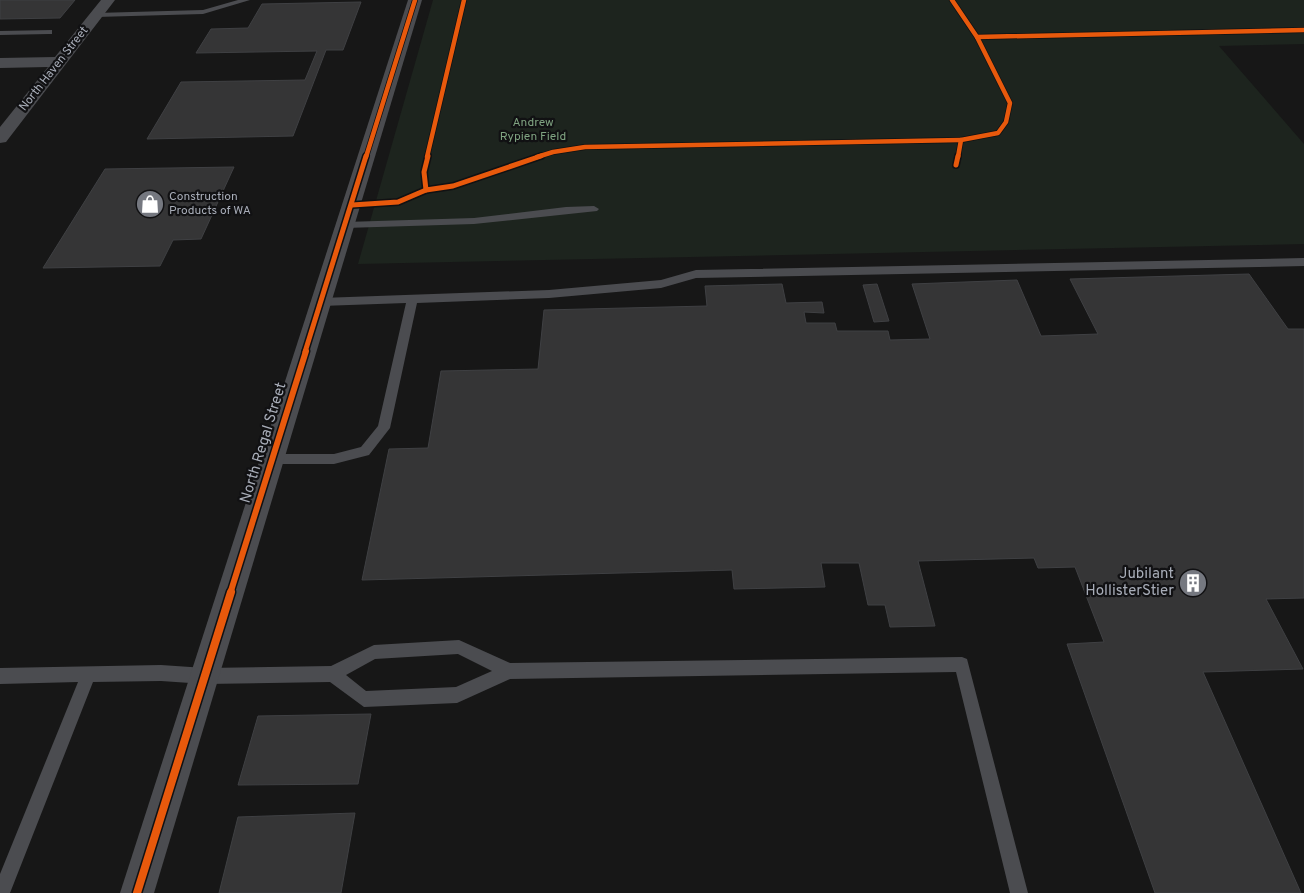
<svg xmlns="http://www.w3.org/2000/svg" width="1304" height="893" font-family="Overpass,sans-serif">
<style>
.green{fill:#1d241e}
.building{fill:#353536;stroke:#3f4043}
.lines{fill:none;stroke-linecap:round;stroke-linejoin:round}
.service{fill:#4b4c50;fill-rule:evenodd}
.minor{fill:#4b4c50;fill-rule:evenodd}
.cycleway-far3-casing{stroke:#111113;stroke-width:6}
.cycleway-far2-casing{stroke:#111113;stroke-width:8}
.cycleway-far1-casing{stroke:#111113;stroke-width:9}
.cycleway-casing{stroke:#111113;stroke-width:11}
.cycleway-far3{stroke:#e8590c;stroke-width:4.5}
.cycleway-far2{stroke:#e8590c;stroke-width:5}
.cycleway-far1{stroke:#e8590c;stroke-width:6}
.cycleway{stroke:#e8590c;stroke-width:8}
.labels{text-anchor:middle;dominant-baseline:central;stroke-width:4.5;stroke-linejoin:round;paint-order:stroke}
.far-street-label{font-size:12px;fill:#a8adb8;stroke:#111113}
.far-park-label{font-size:12px;fill:#7fa381;stroke:#111113}
.far-poi-label{font-size:12px;fill:#a8adb8;stroke:#111113;text-anchor:start}
.street-label{font-size:15px;fill:#a8adb8;stroke:#111113}
.poi-label{font-size:15px;fill:#a8adb8;stroke:#111113;text-anchor:end}
</style>
<rect width="100%" height="100%" fill="#171717"/>
<path class="green" d="M433 0H1304V44L1219 46 1304 144V244L358 264Z"/>
<g class="building">
<path d="M0 0H75L60 18 0 19Z"/>
<path d="M361 2 343 50H326L293 136 147 139 181 82 305 80 317 51 196 53 211 29 248 28 262 4Z"/>
<path d="M234 167 201 239 173 240 160 266 43 268 105 169Z"/>
<path d="M1249 274 1288 329H1304V598L1266 599 1303 669 1203 672 1301 893H1155L1067 644 1104 642 1075 567 1038 568 1034 558 918 561 935 626 890 627 885 605H868L859 563H821L825 587 734 589 732 570 362 580 389 449 428 448 441 371 538 369 544 310 707 306 705 286 782 284 786 303 822 302 824 313 804 312 806 323H835L837 331H888L890 340 930 339 912 284 1017 280 1041 336 1098 334 1070 279Z"/>
<path d="M877 284 889 321 874 322 863 285Z"/>
<path d="M371 714 358 784 238 785 258 716Z"/>
<path d="M355 813 341 893H219L238 817Z"/>
</g>
<g class="lines">
<g class="service">
<path d="M238 0H250L203 14 96 17 92 15 96 13 203 10Z"/>
<path d="M52 30V34H49L0 35V31Z"/>
<path d="M594 206 599 209 597 211 474 224 345 228 340 225 345 222 474 218 566 207Z"/>
<path d="M1304 258V266L696 278 661 288 549 298 417 303 390 428 369 455 334 464H272L268 463 266 459 268 455 272 454H334L361 447 378 426 406 303 321 306 316 302 321 298 549 290 661 280 696 270Z"/>
<path d="M459 640 510 663 962 657 967 659 1028 893H1010L956 672 510 679 457 703 364 707 330 682 205 684 161 681 93 682 10 893H0V874L78 682 0 684V668L161 665 205 668 331 666 374 645ZM458 654 492 671 456 687 366 691 346 675 375 659Z"/>
</g>
<g class="minor">
<path d="M101 0H115L6 142 0 143V127L48 67 0 68V58L55 57Z"/>
<path d="M408 0H422L154 893H120Z"/>
</g>
<defs>
<g id="cycleway-far3">
<path d="M952 0 977 37 1010 103 1006 122 998 133 961 140 958 157"/>
<path d="M977 37 1304 30"/>
<path d="M366 157 415 0"/>
<path d="M427 157 464 0"/>
<path d="M537 157 553 152 585 147 961 140"/>
</g>
<g id="cycleway-far2">
<path d="M428 156 424 172 426 190 453 186 541 156"/>
<path d="M956 165 958 156"/>
<path d="M352 205 398 202 426 190"/>
<path d="M305 352 366 156"/>
</g>
<path id="cycleway-far1" d="M230 594 306 351"/>
<path id="cycleway" d="M137 893 231 592"/>
</defs>
<use href="#cycleway-far3" class="cycleway-far3-casing"/>
<use href="#cycleway-far2" class="cycleway-far2-casing"/>
<use href="#cycleway-far1" class="cycleway-far1-casing"/>
<use href="#cycleway" class="cycleway-casing"/>
<use href="#cycleway-far3" class="cycleway-far3"/>
<use href="#cycleway-far2" class="cycleway-far2"/>
<use href="#cycleway-far1" class="cycleway-far1"/>
<use href="#cycleway" class="cycleway"/>
</g>
<defs>
<symbol id="shop-disc" viewBox="-11 -11 22 22"><circle r="9.5" fill="#757880" stroke="#111113"/><path d="M-5-2.5h2.3a2.7 3.5 0 0 1 5.4 0H5L5.5 6h-11ZM-1.5-2.5h3a1.5 2.3 0 0 0-3 0Z" fill="#fff"/></symbol>
<symbol id="building-disc" viewBox="-11 -11 22 22"><circle r="9.5" fill="#757880" stroke="#111113"/><path d="M-4-6H4V6H1V3H-1V6H-4ZM-2.5-4.3h1.7v1.8h-1.7ZM.8-4.3h1.7v1.8H.8ZM-2.5-1h1.7V.8h-1.7ZM.8-1h1.7V.8H.8Z" fill="#fff"/></symbol>
</defs>
<g fill-rule="evenodd">
<use href="#shop-disc" x="134" y="188" width="32" height="32"/>
<use href="#building-disc" x="1177" y="567" width="32" height="32"/>
</g>
<g class="labels">
<g class="far-street-label">
<text transform="translate(54 69) rotate(-52)">North Haven Street</text>
</g>
<g class="far-park-label">
<text x="533" y="123">Andrew<tspan x="533" dy="14">Rypien Field</tspan></text>
</g>
<g class="far-poi-label">
<text x="169" y="197">Construction<tspan x="169" dy="14">Products of WA</tspan></text>
</g>
<g class="street-label">
<text transform="translate(264 443) rotate(-73)">North Regal Street</text>
</g>
<g class="poi-label">
<text x="1174" y="574">Jubilant<tspan x="1174" dy="17">HollisterStier</tspan></text>
</g>
</g>
</svg>
